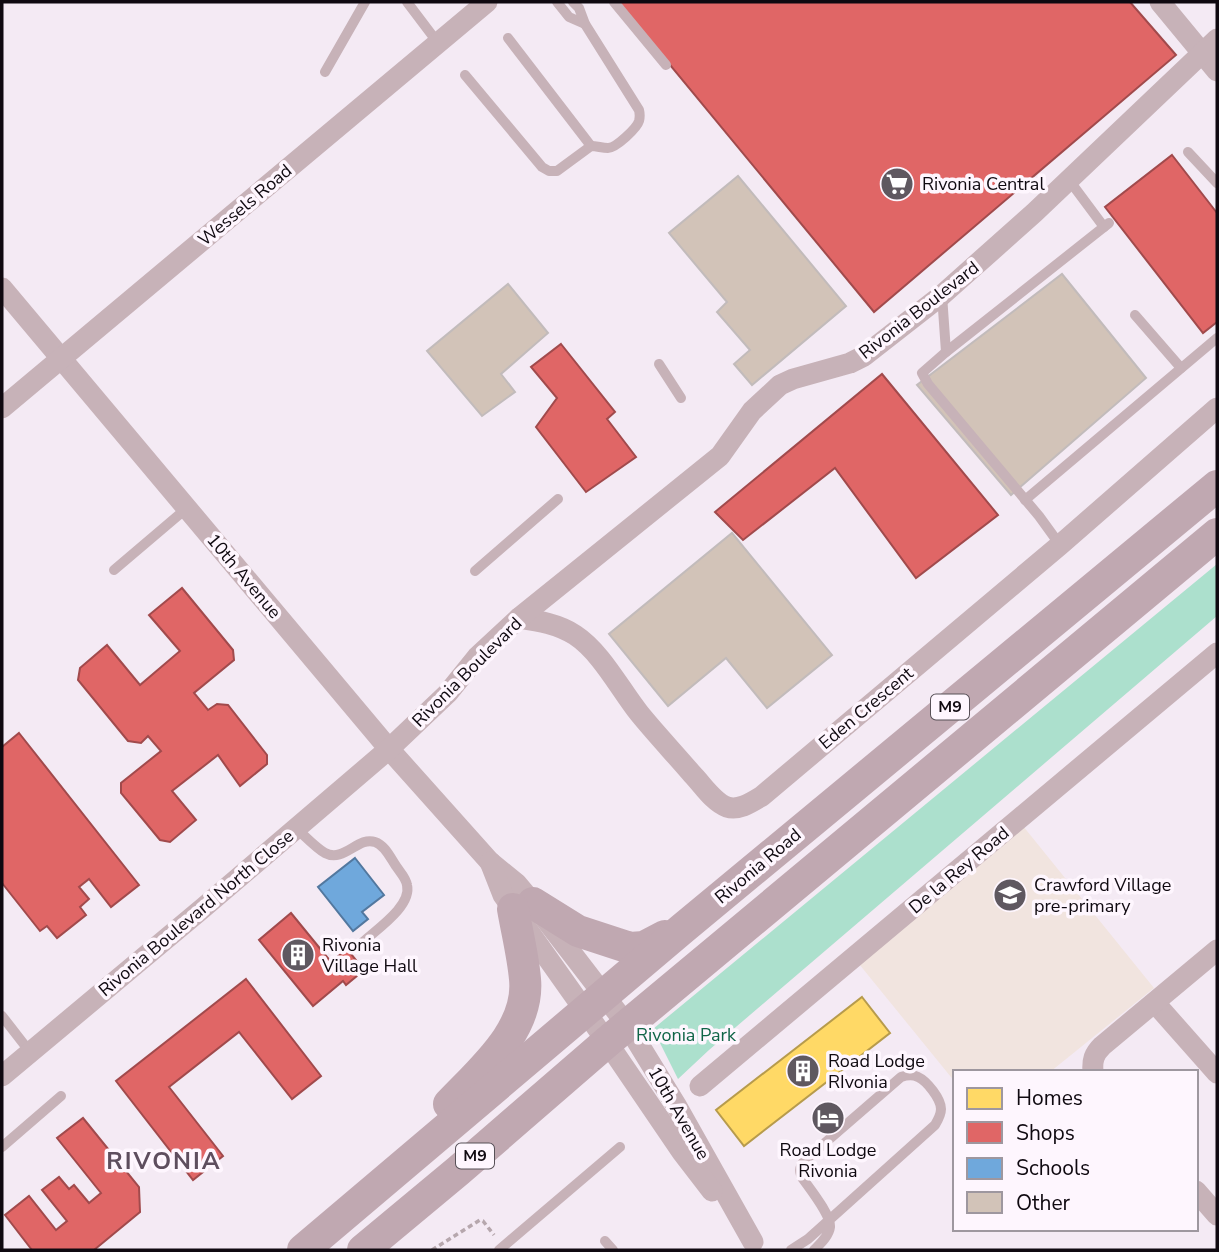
<svg xmlns="http://www.w3.org/2000/svg" width="1219" height="1252" font-family="'Nunito Sans',sans-serif">
<style>
.education{fill:#f1e4df}
.green{fill:#ace0cd}
.homes{fill:#ffd966;stroke:#b79b4c;stroke-width:2}
.shops{fill:#e06666;stroke:#a14a4c;stroke-width:2}
.schools{fill:#6fa8dc;stroke:#52789f;stroke-width:2}
.building{fill:#d2c3b8;stroke:#c2bbbb;stroke-width:2}
.lines{fill:none;stroke-linecap:round;stroke-linejoin:round}
.path{stroke:#b6a7ad;stroke-width:3.5;stroke-dasharray:5 3.5;stroke-linecap:butt}
.lane{stroke:#c7b2b8;stroke-width:10}
.street{stroke:#c7b2b8;stroke-width:21}
.primary{stroke:#c0a8b1;stroke-width:32}
.labels{text-anchor:middle;dominant-baseline:central;stroke-width:7;stroke-linejoin:round;paint-order:stroke}
.shield{fill:#fef6fe;stroke:#575057;stroke-width:2}
.shield-label{font-size:16px;font-weight:bold;fill:#0f0910}
.poi-label{font-size:18px;fill:#0f0910;stroke:#fef6fe;text-anchor:start}
.street-label{font-size:18px;fill:#0f0910;stroke:#fef6fe}
.park-label{font-size:18px;fill:#0f6447;stroke:#fef6fe}
.district-label{font-size:24px;font-weight:bold;letter-spacing:2px;fill:#5e4e5e;stroke:#fef6fe}
</style>
<rect width="100%" height="100%" fill="#f4eaf4"/>
<path class="education" d="M1023 826 1154 988 1050 1072H955V1082L859 964Z"/>
<path class="green" d="M1217 564V616L709 1050 678 1079 653 1029Z"/>
<path class="homes" d="M862 997 890 1033 744 1146 716 1110Z"/>
<g class="shops">
<path d="M618 2H1130L1176 55 874 312Z"/>
<path d="M1172 155 1217 213V322L1203 333 1105 207Z"/>
<path d="M561 344 615 412 607 419 636 457 586 492 536 427 557 398 531 367Z"/>
<path d="M882 374 998 515 916 578 835 468 743 540 715 512Z"/>
<path d="M182 588 233 650 234 660 194 693 208 710 217 704 228 705 267 755V764L240 786 218 755 172 791 196 820 170 842 160 840 121 793V783L161 751 148 736 141 743 128 741 78 680 80 668 107 645 140 685 180 651 149 615Z"/>
<path d="M19 733 139 885 111 907 89 879 79 887 89 899 80 907 86 915 57 938 47 926 40 931 2 883V747Z"/>
<path d="M291 913 331 962 347 949 364 970 346 985 343 981 313 1006 259 940Z"/>
<path d="M246 979 321 1076 292 1099 239 1032 169 1087 223 1156 193 1180 116 1081Z"/>
<path d="M83 1118 139 1187 140 1212 94 1250H32L5 1215 29 1196 56 1230 67 1221 42 1190 59 1177 69 1189 74 1185 89 1203 101 1193 57 1138Z"/>
</g>
<path class="schools" d="M355 858 384 895 362 912 368 919 353 931 318 887Z"/>
<g class="building">
<path d="M738 176 846 306 752 385 734 364 750 350 717 312 727 302 669 233Z"/>
<path d="M1062 274 1146 378 1011 495 917 385Z"/>
<path d="M508 284 548 333 501 374 515 392 482 416 427 351Z"/>
<path d="M732 533 832 655 767 708 726 658 668 706 609 634Z"/>
</g>
<g class="lines">
<path class="path" d="M432 1250 480 1220 483 1221 494 1235"/>
<g class="lane">
<path d="M407 2 438 43"/>
<path d="M557 2 569 17 585 24"/>
<path d="M614 2 666 65"/>
<path d="M508 38 591 146"/>
<path d="M325 72 365 2"/>
<path d="M465 75 542 167 549 171H557L591 146C597 146 602 148 608 148 616 148 637 128 639 121 640 117 640 114 639 110L585 24 579 8 573 2"/>
<path d="M1188 152 1217 183"/>
<path d="M1069 180 1104 227"/>
<path d="M942 295 946 352"/>
<path d="M1135 315 1181 368"/>
<path d="M659 364 681 398"/>
<path d="M1025 500 1217 338"/>
<path d="M1060 545 1039 516 928 384 922 373 946 352 1109 223"/>
<path d="M114 570 187 508"/>
<path d="M475 571 558 499"/>
<path d="M296 828C305 836 315 847 325 853 344 863 358 836 375 842 385 845 391 859 396 866 400 872 406 878 407 885 412 906 377 929 363 942"/>
<path d="M2 1016 30 1052"/>
<path d="M2 1147 61 1096"/>
<path d="M605 1241 613 1250"/>
<path d="M499 1250 620 1147"/>
<path d="M791 1250 808 1239 935 1125C938 1120 941 1115 941 1109 941 1099 927 1081 918 1077 912 1074 907 1075 901 1077L804 1161C799 1168 799 1172 803 1179 810 1189 831 1215 830 1227 829 1236 820 1244 814 1250"/>
</g>
<g class="street">
<path d="M1160 2 1217 71"/>
<path d="M2 288 389 749 490 862 517 884 533 903 627 1025 676 1105 753 1242"/>
<path d="M2 408 487 2"/>
<path d="M519 618C539 621 558 624 575 635 601 652 620 689 639 713 656 734 675 754 692 774 702 784 713 802 727 807 739 811 752 802 762 796L1060 545 1217 408"/>
<path d="M490 862 503 895 607 1042 682 1152 712 1191"/>
<path d="M1155 1003 1217 1073"/>
<path d="M1093 1072C1092 1060 1094 1054 1102 1046L1217 950"/>
<path d="M2 1076 203 908 389 749 448 693 477 657 519 618 720 456 752 411 780 385 793 379 850 363 864 356 942 295 1034 213 1217 39"/>
<path d="M700 1086 1217 653"/>
<path d="M1196 1191 1217 1215"/>
</g>
<g class="primary">
<path d="M533 903 578 931 630 948 644 947 665 936"/>
<path d="M449 1104C481 1070 530 1030 525 979 523 956 517 932 513 909"/>
<path d="M303 1250 682 929 1217 486"/>
<path d="M363 1250 458 1171 607 1042 1217 534"/>
</g>
</g>
<defs>
<symbol id="supermarket-disc" viewBox="-11 -11 22 22"><circle r="9.5" fill="#5f5860" stroke="#fef6fe"/><path d="M-6-5.5h2.5l.6 2H6L4.5 2H-2.5L-4.4-4H-6ZM-1.5 3.2a1.3 1.3 0 1 0 .1 0ZM3 3.2a1.3 1.3 0 1 0 .1 0Z" fill="#fff"/></symbol>
<symbol id="school-disc" viewBox="-11 -11 22 22"><circle r="9.5" fill="#5f5860" stroke="#fef6fe"/><path d="M0-5L7-2L0 1L-7-2ZM-4 1L0 2.5L4 1V4Q0 6-4 4Z" fill="#fff"/></symbol>
<symbol id="building-disc" viewBox="-11 -11 22 22"><circle r="9.5" fill="#5f5860" stroke="#fef6fe"/><path d="M-4-6H4V6H1V3H-1V6H-4ZM-2.5-4.3h1.7v1.8h-1.7ZM.8-4.3h1.7v1.8H.8ZM-2.5-1h1.7V.8h-1.7ZM.8-1h1.7V.8H.8Z" fill="#fff"/></symbol>
<symbol id="hotel-disc" viewBox="-11 -11 22 22"><circle r="9.5" fill="#5f5860" stroke="#fef6fe"/><path d="M-6-4.5h1.5V1H6V5H4.5V3h-9V5H-6ZM-4 0a1.8 1.8 0 1 1 3.6 0ZM.5 0V-2.5h3Q6-2.5 6 0Z" fill="#fff"/></symbol>
</defs>
<g fill-rule="evenodd">
<use href="#supermarket-disc" x="878" y="165" width="38" height="38"/>
<use href="#school-disc" x="991" y="876" width="38" height="38"/>
<use href="#building-disc" x="279" y="936" width="38" height="38"/>
<use href="#building-disc" x="784" y="1052" width="38" height="38"/>
<use href="#hotel-disc" x="809" y="1099" width="38" height="38"/>
</g>
<g class="labels">
<g class="shield">
<rect x="931" y="694.5" width="38" height="25" rx="5"/>
<rect x="456" y="1143.5" width="38" height="25" rx="5"/>
</g>
<g class="shield-label">
<text x="950" y="707">M9</text>
<text x="475" y="1156">M9</text>
</g>
<g class="poi-label">
<text x="922" y="184">Rivonia Central</text>
<text x="1034" y="885">Crawford Village<tspan x="1034" dy="21">pre-primary</tspan></text>
<text x="322" y="945">Rivonia<tspan x="322" dy="21">Village Hall</tspan></text>
<text x="828" y="1061">Road Lodge<tspan x="828" dy="21">RIvonia</tspan></text>
<text x="828" y="1150" text-anchor="middle">Road Lodge<tspan x="828" dy="21">Rivonia</tspan></text>
</g>
<g class="street-label">
<text transform="translate(245 205) rotate(-40)">Wessels Road</text>
<text transform="translate(919 310) rotate(-38)">Rivonia Boulevard</text>
<text transform="translate(244 576) rotate(50)">10th Avenue</text>
<text transform="translate(467 672) rotate(-45)">Rivonia Boulevard</text>
<text transform="translate(866 708) rotate(-40)">Eden Crescent</text>
<text transform="translate(758 866) rotate(-40)">Rivonia Road</text>
<text transform="translate(959 870) rotate(-40)">De la Rey Road</text>
<text transform="translate(196 913) rotate(-40)">Rivonia Boulevard North Close</text>
<text transform="translate(679 1113) rotate(60)">10th Avenue</text>
</g>
<g class="park-label">
<text x="686" y="1035">Rivonia Park</text>
</g>
<g class="district-label">
<text x="164" y="1161">RIVONIA</text>
</g>
</g>
<rect width="1219" height="1252" fill="none" stroke="#0f0910" stroke-width="7"/>
<rect x="953" y="1070" width="245" height="161" fill="#fef6fe" stroke="#9e979f" stroke-width="2"/>
<rect x="967" y="1088" width="35" height="21" fill="#ffd966" stroke="#9e979f" stroke-width="2"/>
<text x="1016" y="1105" font-size="21" fill="#0f0910">Homes</text>
<rect x="967" y="1122" width="35" height="21" fill="#e06666" stroke="#9e979f" stroke-width="2"/>
<text x="1016" y="1140" font-size="21" fill="#0f0910">Shops</text>
<rect x="967" y="1158" width="35" height="21" fill="#6fa8dc" stroke="#9e979f" stroke-width="2"/>
<text x="1016" y="1175" font-size="21" fill="#0f0910">Schools</text>
<rect x="967" y="1192" width="35" height="21" fill="#d2c3b8" stroke="#9e979f" stroke-width="2"/>
<text x="1016" y="1210" font-size="21" fill="#0f0910">Other</text>
</svg>
